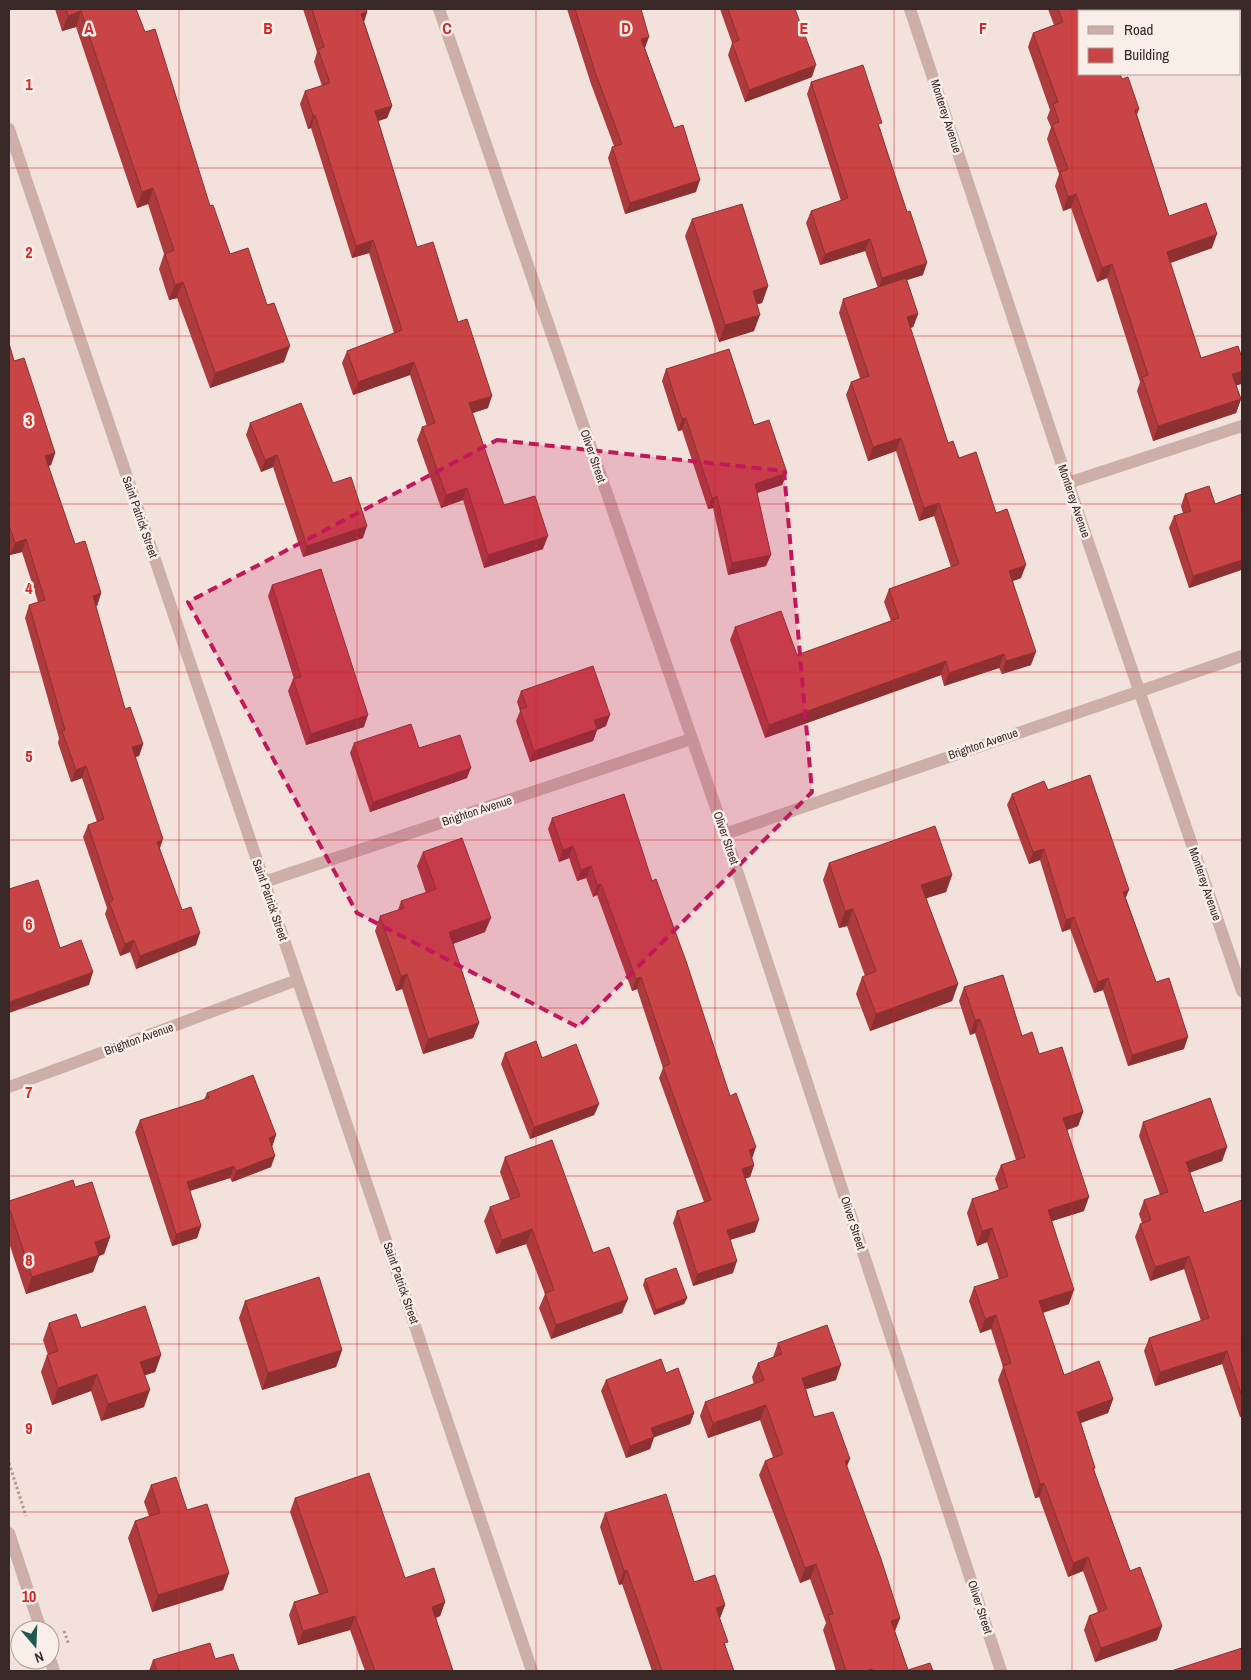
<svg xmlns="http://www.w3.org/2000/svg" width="1251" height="1680" font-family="'Archivo Narrow',sans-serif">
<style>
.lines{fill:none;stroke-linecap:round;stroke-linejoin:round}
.path{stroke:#b79892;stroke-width:3;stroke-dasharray:2.5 2.5;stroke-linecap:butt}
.service{stroke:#cbafa8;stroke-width:12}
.minor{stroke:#cbafa8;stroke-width:12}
.tertiary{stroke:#cbafa8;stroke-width:12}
.wall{fill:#ad3a3c}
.shaded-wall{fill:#8d3031}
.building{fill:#c94446;stroke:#8d3031}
.marked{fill:#c2185b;fill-opacity:0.2;stroke:#c2185b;stroke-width:4;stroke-dasharray:10 6;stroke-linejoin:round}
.grid{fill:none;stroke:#d62828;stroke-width:1;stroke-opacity:0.55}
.labels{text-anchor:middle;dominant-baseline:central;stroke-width:5;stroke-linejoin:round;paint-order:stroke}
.street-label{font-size:12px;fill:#382928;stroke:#faeee9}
.grid-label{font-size:16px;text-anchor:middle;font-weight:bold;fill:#d62828;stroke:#faeee9;stroke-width:5;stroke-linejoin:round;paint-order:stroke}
</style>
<rect width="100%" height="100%" fill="#f3e2dc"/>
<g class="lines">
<g class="path">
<path d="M9 1463 26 1516"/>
<path d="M64 1631 69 1645"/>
</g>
<path class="service" d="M1068 483 1242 426"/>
<g class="minor">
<path d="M439 9 725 834 1001 1671"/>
<path d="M9 129 532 1671"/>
<path d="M725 834 1242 656"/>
<path d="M264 882 691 739"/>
<path d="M9 1087 297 980"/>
<path d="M9 1533 41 1630"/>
<path d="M50 1659 54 1671"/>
</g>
<path class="tertiary" d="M910 9 1068 483 1242 991"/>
</g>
<g class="wall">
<path d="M55 9H136L145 32 210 206 230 254 284 362 210 388 177 298 169 300 159 269 164 254 148 204 137 208 76 27 62 31Z"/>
<path d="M303 9H366L367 12 364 22 392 106 387 118 378 121 417 247 458 322 488 408 472 413 504 505 543 549 484 568 463 500 441 508 417 440 422 427 427 426 410 375 353 395 342 363 347 351 394 333 369 253 352 258 311 128 308 129 300 104 305 91 322 86 314 62 317 52Z"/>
<path d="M567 9H641L645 48 696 192 625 214 608 158 612 147 614 146 591 84Z"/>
<path d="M720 9H795L812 77 745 102 728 55 732 43Z"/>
<path d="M1048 9H1096L1122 79 1139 109 1137 115 1169 216 1212 248 1170 263 1201 358 1241 384 1236 385 1241 399 1236 413 1153 441 1137 391 1140 382 1107 278 1097 282 1071 208 1063 211 1055 186 1059 174 1047 139 1051 127 1047 118 1050 110 1028 47 1033 33 1054 25Z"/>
<path d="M811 82 880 128 923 275 907 280 918 314 913 327 910 328 948 443 996 513 1021 578 1013 581 1031 665 1002 674 999 668 944 686 941 675 765 738 730 640 735 627 797 655 891 621 884 602 889 589 951 567 934 516 919 521 896 451 868 461 846 395 851 382 860 378 839 313 843 299 878 288 865 251 820 265 806 223 811 211 841 201 807 94Z"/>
<path d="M692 219 768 286 762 303 757 304 754 331 719 342 685 236Z"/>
<path d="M9 343 14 361 55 453 51 465 48 466 75 544 101 593 97 606H95L125 709 143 744 139 756 135 757 160 849 182 910 196 945 136 969 130 952 120 956 105 914 107 908 83 837 88 825 97 822 82 778 71 782 58 743 59 738 25 618 29 605 38 602 22 552 10 555 9 551Z"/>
<path d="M666 369 754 425 787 473 782 485 757 493 766 566 728 575 713 508 708 509 682 430 678 431 662 381Z"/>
<path d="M250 423 333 483 363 538 303 557 273 467 261 472 246 435Z"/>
<path d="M1185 494 1215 504 1242 494V575L1241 570 1189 588 1169 528 1174 516 1183 513 1181 506Z"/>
<path d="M272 585 364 727 306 745 288 691 293 679H294L268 596Z"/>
<path d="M521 691 606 726 597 730 593 741 530 762 516 721 520 711 517 702Z"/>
<path d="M354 743 419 748 467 778 370 812 350 753Z"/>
<path d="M1048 790 1126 898 1156 982 1184 1049 1128 1066 1103 990 1094 993 1070 929 1062 932 1040 860 1029 864 1007 805 1012 794Z"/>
<path d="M552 818 652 881 754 1165 750 1177 745 1178 755 1232 730 1240 733 1273 693 1286 673 1223 677 1211 704 1202 659 1078 663 1068 637 989 632 991 597 895 593 897 586 878 577 881 569 858 559 862 548 829Z"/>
<path d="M423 852 485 932 453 944 479 1023 473 1038 423 1054 402 989 396 991 375 931 380 916 398 910 401 901 426 893 417 866Z"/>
<path d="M829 863 952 875 946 892 926 898 958 984 952 1001 870 1031 856 994 862 977 865 976 847 926 839 928 823 880Z"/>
<path d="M964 987 1022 1036 1039 1054 1083 1112 1078 1126 1067 1130 1084 1211 1052 1221 1069 1304 1043 1313 1064 1375 1113 1399 1108 1413 1081 1423 1095 1468 1094 1470 1130 1571 1162 1626 1157 1640 1095 1662 1084 1630 1089 1616 1098 1612 1083 1571 1068 1577 1039 1497 1035 1498 998 1380 1003 1367 991 1329 980 1333 969 1301 974 1287 999 1279 987 1242 977 1246 967 1213 972 1199 999 1190 995 1179 1001 1165 1016 1160 975 1033 970 1035 959 1001Z"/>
<path d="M505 1053 542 1058 599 1104 594 1115 530 1139 501 1064Z"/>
<path d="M207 1093 276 1135 272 1146 271 1167 232 1182 230 1178 190 1191 201 1226 197 1238 172 1246 135 1132 140 1120 204 1100Z"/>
<path d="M1143 1122 1227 1147 1222 1161 1190 1172 1204 1213 1242 1200V1416L1240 1417 1222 1364 1155 1386 1144 1351 1149 1338 1201 1321 1184 1269 1150 1281 1135 1237 1140 1224 1142 1223 1139 1214 1144 1200 1160 1195 1139 1136Z"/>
<path d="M505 1157 593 1253 622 1313 551 1339 539 1308 545 1294 526 1244 496 1254 484 1221 490 1207 510 1200 500 1172Z"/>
<path d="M75 1187 110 1237 104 1254 99 1256 93 1272 26 1294 9 1243V1201Z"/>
<path d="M645 1279 687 1298 684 1304 654 1315 643 1285Z"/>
<path d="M245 1301 342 1350 336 1367 262 1390 239 1318Z"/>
<path d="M49 1323 81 1328 161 1355 155 1372 145 1375 144 1407 101 1421 91 1391 52 1405 41 1372 47 1355H48L43 1340Z"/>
<path d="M778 1343 836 1380 806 1389 814 1417 847 1467 900 1618 895 1631 908 1670 933 1671H836L823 1630 826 1623 810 1579 800 1583 759 1475 765 1461 773 1457 760 1420 708 1438 700 1416 705 1402 754 1384 752 1377 758 1363 773 1357Z"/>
<path d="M666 1373 694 1413 690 1424 654 1437 650 1449 626 1458 601 1391 606 1380Z"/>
<path d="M151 1485 187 1510 229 1573 223 1590 152 1612 128 1538 135 1521 149 1516 144 1502Z"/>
<path d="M295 1498 405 1578 445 1602 440 1616 436 1618 453 1671H365L350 1630 298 1645 289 1615 294 1602 319 1594 290 1512Z"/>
<path d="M605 1513 725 1605 720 1618 726 1648 734 1671H652L622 1584 619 1585 600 1527Z"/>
<path d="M215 1659 239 1671H149L153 1660Z"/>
</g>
<g class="shaded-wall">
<path d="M81 11 76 27 62 31 68 16Z"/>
<path d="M367 12 363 25 361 14Z"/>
<path d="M649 37 645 48 637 51 641 39Z"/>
<path d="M816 65 812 77 745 102 749 90Z"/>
<path d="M392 106 387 118 370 124 375 111Z"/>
<path d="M315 115 311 128 308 129 313 116Z"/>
<path d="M700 180 696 192 625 214 630 203Z"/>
<path d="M153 188 148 204 137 208 142 192Z"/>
<path d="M1076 194 1071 208 1063 211 1068 197Z"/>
<path d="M1217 234 1212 248 1162 266 1167 252Z"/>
<path d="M870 239 865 251 820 265 825 254Z"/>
<path d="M373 240 369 253 352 258 356 246Z"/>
<path d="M927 263 923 275 878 289 882 278Z"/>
<path d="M1112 264 1107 278 1097 282 1102 268Z"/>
<path d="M183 282 177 298 169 300 175 285Z"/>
<path d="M768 286 762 303 747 307 753 291Z"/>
<path d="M918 314 913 327 902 331 907 317Z"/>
<path d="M760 315 754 331 719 342 725 325Z"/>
<path d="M290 346 284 362 210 388 215 373Z"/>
<path d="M414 362 410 375 353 395 358 382Z"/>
<path d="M1242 371V380L1241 384 1227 388 1232 374Z"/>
<path d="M492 396 488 408 464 416 469 403Z"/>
<path d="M1241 399 1236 413 1153 441 1158 426Z"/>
<path d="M686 418 682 430 678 431 682 419Z"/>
<path d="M901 438 896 451 868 461 873 447Z"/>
<path d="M55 453 51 465 41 469 45 456Z"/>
<path d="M277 455 273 467 261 472 265 460Z"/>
<path d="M787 473 782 485 751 495 755 484Z"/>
<path d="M467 488 463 500 441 508 446 495Z"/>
<path d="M717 496 713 508 708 509 712 498Z"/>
<path d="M939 503 934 516 919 521 924 508Z"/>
<path d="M367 526 363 538 303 557 307 546Z"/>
<path d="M548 536 543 549 484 568 488 555Z"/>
<path d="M26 539 22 552 10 555 15 543Z"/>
<path d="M771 555 766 566 728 575 732 563Z"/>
<path d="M1242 560V566L1241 570 1189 588 1193 576Z"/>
<path d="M1026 565 1021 578 1004 584 1009 571Z"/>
<path d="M101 593 97 606 88 608 93 596Z"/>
<path d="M1036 652 1031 665 1002 674 1006 661Z"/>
<path d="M1004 654 999 668 944 686 949 673Z"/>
<path d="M946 661 941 675 765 738 769 725Z"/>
<path d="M368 715 364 727 306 745 311 734Z"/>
<path d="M610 715 606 726 597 730 593 741 530 762 534 751 594 720Z"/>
<path d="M143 744 139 756 128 759 132 747Z"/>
<path d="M86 766 82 778 71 782 76 770Z"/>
<path d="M471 768 467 778 370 812 373 802Z"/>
<path d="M163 839 159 851 157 842Z"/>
<path d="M573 846 569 858 559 862 563 850Z"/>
<path d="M1044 849 1040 860 1029 864 1033 852Z"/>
<path d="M591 866 586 878 577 881 581 870Z"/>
<path d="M952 875 946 892 915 902 921 885Z"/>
<path d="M601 884 597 895 593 897 597 885Z"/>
<path d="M1129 890 1124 902 1123 892Z"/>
<path d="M853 909 847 926 839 928 845 911Z"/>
<path d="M1074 917 1070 929 1062 932 1066 920Z"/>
<path d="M491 918 485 932 444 947 449 932Z"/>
<path d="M200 933 196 945 136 969 140 956Z"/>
<path d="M134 940 130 952 120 956 125 944Z"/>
<path d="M93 972 89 985 9 1013V1002Z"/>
<path d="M407 974 402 989 396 991 401 976Z"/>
<path d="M641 977 637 989 632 991 636 979Z"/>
<path d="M1108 978 1103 990 1094 993 1098 982Z"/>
<path d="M958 984 952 1001 870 1031 876 1014Z"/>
<path d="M980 1019 975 1033 970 1035 975 1020Z"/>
<path d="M479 1023 473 1038 423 1054 428 1039Z"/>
<path d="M1188 1037 1184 1049 1128 1066 1132 1055Z"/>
<path d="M599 1104 594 1115 530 1139 534 1127Z"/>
<path d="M1083 1112 1078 1126 1058 1133 1063 1118Z"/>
<path d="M276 1135 272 1147 269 1138Z"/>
<path d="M756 1147 752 1159 749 1150Z"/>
<path d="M1227 1147 1222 1161 1181 1176 1186 1162Z"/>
<path d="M275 1156 271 1167 232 1182 236 1171Z"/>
<path d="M754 1165 750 1177 738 1181 742 1169Z"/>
<path d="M234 1166 230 1178 182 1193 187 1182Z"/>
<path d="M1089 1197 1084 1211 1043 1224 1048 1210Z"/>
<path d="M759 1220 755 1232 723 1242 727 1230Z"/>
<path d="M201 1226 197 1238 172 1246 176 1234Z"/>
<path d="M992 1228 987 1242 977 1246 982 1231Z"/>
<path d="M532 1229 526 1244 496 1254 502 1240Z"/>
<path d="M110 1237 104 1254 99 1256 93 1272 26 1294 32 1277 95 1242Z"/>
<path d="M1189 1256 1184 1269 1150 1281 1155 1267Z"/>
<path d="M737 1261 733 1273 693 1286 697 1274Z"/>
<path d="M1074 1290 1069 1304 1034 1315 1039 1301Z"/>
<path d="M687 1298 684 1304 654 1315 656 1310Z"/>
<path d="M628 1299 622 1313 551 1339 556 1325Z"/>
<path d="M996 1315 991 1329 980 1333 985 1319Z"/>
<path d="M342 1350 336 1367 262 1390 268 1373Z"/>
<path d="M1227 1351 1222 1364 1155 1386 1160 1372Z"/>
<path d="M161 1355 155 1372 134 1379 140 1362Z"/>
<path d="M841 1365 836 1380 797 1392 802 1378Z"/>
<path d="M97 1374 91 1391 52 1405 58 1388Z"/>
<path d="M150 1390 144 1407 101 1421 108 1404Z"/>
<path d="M1113 1399 1108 1413 1072 1426 1077 1412Z"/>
<path d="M766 1405 760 1420 708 1438 713 1423Z"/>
<path d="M1242 1410V1416L1240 1417Z"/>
<path d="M694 1413 690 1424 647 1440 651 1428Z"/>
<path d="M654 1437 650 1449 626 1458 630 1446Z"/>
<path d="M850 1459 844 1474 845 1461Z"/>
<path d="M1044 1483 1039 1497 1035 1498 1040 1484Z"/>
<path d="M1088 1557 1083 1571 1068 1577 1073 1563Z"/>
<path d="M816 1564 810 1579 800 1583 805 1568Z"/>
<path d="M627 1570 622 1584 619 1585 624 1571Z"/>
<path d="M229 1573 223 1590 152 1612 158 1595Z"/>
<path d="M445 1602 440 1616 427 1621 432 1607Z"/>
<path d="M725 1605 720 1618 716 1608Z"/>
<path d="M355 1616 350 1630 298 1645 303 1631Z"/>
<path d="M900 1618 894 1633 891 1621Z"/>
<path d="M1162 1626 1157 1640 1095 1662 1101 1648Z"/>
</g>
<g class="building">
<path d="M66 9H136L145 32 155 29 210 206 213 205 230 254 248 248 267 305 274 303 290 346 215 373 183 282 175 285 165 254 174 250 153 188 142 192 81 11 68 16Z"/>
<path d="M312 9H366L367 12 361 14 392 106 375 111 417 247 433 242 458 322 467 319 492 396 469 403 504 505 535 496 548 536 488 555 467 488 446 495 422 427 435 423 414 362 358 382 347 351 402 330 373 240 356 246 315 115 313 116 305 91 330 83 318 49 324 47Z"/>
<path d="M575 9H641L649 37 641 39 674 128 683 125 700 180 630 203 612 147 622 144 595 72Z"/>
<path d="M728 9H795L816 65 749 90 732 43 739 40Z"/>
<path d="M1058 9H1096L1097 11H1080V74H1120L1122 79 1128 77 1139 109 1135 110 1169 216 1206 203 1217 234 1167 252 1201 358 1238 346 1242 358V371L1232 374 1241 399 1158 426 1142 377 1148 375 1112 264 1102 268 1076 194 1068 197 1060 172 1068 169 1052 125 1059 122 1053 104 1058 102 1033 33 1063 22Z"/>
<path d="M863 65 882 123 878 124 907 212 910 211 927 263 882 278 870 239 825 254 811 211 848 198 811 82Z"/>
<path d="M742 204 768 286 753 291 760 315 725 325 692 219Z"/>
<path d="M906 278 918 314 907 317 948 443 953 441 959 458 976 452 996 513 1007 509 1026 565 1009 571 1036 652 1006 661 1004 654 949 673 946 661 769 725 735 627 781 611 797 655 899 618 889 589 959 564 939 503 924 508 901 438 873 447 851 382 869 376 843 299Z"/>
<path d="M9 343 14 361 24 358 55 453 45 456 75 544 85 541 101 593 93 596 125 709 130 707 143 744 132 747 163 839 157 842 182 910 191 907 200 933 140 956 134 940 125 944 109 902 113 900 88 825 104 819 86 766 76 770 62 731 65 730 29 605 45 600 26 539 15 543 9 525Z"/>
<path d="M729 349 754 425 769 420 787 473 755 484 771 555 732 563 717 496 712 498 686 418 682 419 666 369Z"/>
<path d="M301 403 333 483 351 477 367 526 307 546 277 455 265 460 250 423Z"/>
<path d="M1209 486 1215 504 1242 494V560L1193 576 1174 516 1191 511 1185 494Z"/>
<path d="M321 569 368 715 311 734 293 679 301 677 272 585Z"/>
<path d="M593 666 610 715 594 720 597 729 534 751 520 709 527 707 521 691Z"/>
<path d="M411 724 419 748 460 735 471 768 373 802 354 743Z"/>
<path d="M1090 775 1129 890 1123 892 1156 982 1169 978 1188 1037 1132 1055 1108 978 1098 982 1074 917 1066 920 1044 849 1033 852 1012 794 1044 781 1048 790Z"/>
<path d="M624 794 652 881 656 879 686 961 730 1096 736 1093 756 1147 749 1150 754 1165 742 1169 759 1220 727 1230 737 1261 697 1274 677 1211 711 1200 663 1067 670 1064 641 977 636 979 601 884 597 885 591 866 581 870 573 846 563 850 552 818Z"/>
<path d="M935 826 952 875 921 885 958 984 876 1014 862 977 876 971 853 909 845 911 829 863Z"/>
<path d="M462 838 491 918 449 932 479 1023 428 1039 407 974 401 976 380 916 404 908 401 901 436 889 423 852Z"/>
<path d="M38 880 60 948 81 940 93 972 9 1002V889Z"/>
<path d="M1003 975 1022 1036 1032 1032 1039 1054 1062 1047 1083 1112 1063 1118 1089 1197 1048 1210 1074 1290 1039 1301 1064 1375 1099 1361 1113 1399 1077 1412 1095 1468H1093L1130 1571 1140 1567 1162 1626 1101 1648 1089 1616 1107 1609 1088 1557 1073 1563 1044 1483 1040 1484 1003 1366 1011 1363 996 1315 985 1319 974 1287 1008 1276 992 1228 982 1231 972 1199 1008 1187 1001 1165 1025 1157 980 1019 975 1020 964 987Z"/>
<path d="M536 1041 542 1058 576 1044 599 1104 534 1127 505 1053Z"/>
<path d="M253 1075 276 1135 269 1138 275 1156 236 1171 234 1166 187 1182 201 1226 176 1234 140 1120 209 1098 207 1093Z"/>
<path d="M1210 1098 1227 1147 1186 1162 1204 1213 1242 1200V1397L1227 1351 1160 1372 1149 1338 1209 1318 1189 1256 1155 1267 1140 1224 1151 1220 1144 1200 1168 1192 1143 1122Z"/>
<path d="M552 1140 593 1253 609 1247 628 1299 556 1325 545 1293 554 1290 532 1229 502 1240 490 1207 520 1196 505 1157Z"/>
<path d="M73 1180 75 1187 92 1182 110 1237 95 1242 99 1255 32 1277 9 1207V1201Z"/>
<path d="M676 1268 687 1298 656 1310 645 1279Z"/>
<path d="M319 1277 342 1350 268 1373 245 1301Z"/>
<path d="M145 1306 161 1355 140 1362 150 1390 108 1404 97 1374 58 1388 47 1355 58 1351 49 1323 76 1314 81 1328Z"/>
<path d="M827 1325 841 1365 802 1378 814 1417 833 1412 850 1459 845 1461 881 1559 900 1618 891 1621 908 1670 930 1663 933 1671H873L872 1669 866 1671H846L828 1615 833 1614 816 1564 805 1568 765 1461 783 1454 766 1405 713 1423 705 1402 764 1380 758 1363 782 1354 778 1343Z"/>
<path d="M661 1359 666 1373 678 1368 694 1413 651 1428 654 1437 630 1446 606 1380Z"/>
<path d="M369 1473 405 1578 434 1568 445 1602 432 1607 453 1671H375L355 1616 303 1631 294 1602 328 1592 295 1498Z"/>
<path d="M176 1477 187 1510 207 1504 229 1573 158 1595 135 1521 160 1513 151 1485Z"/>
<path d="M666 1494 694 1582 715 1575 725 1605 716 1608 728 1642 724 1643 734 1671H662L627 1570 624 1571 605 1513Z"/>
<path d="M210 1643 215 1659 233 1654 239 1671H157L153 1660Z"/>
<path d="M1242 1648V1671H1171Z"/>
</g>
<path class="marked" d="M497 440 784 471 812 792 578 1027 357 913 188 602Z"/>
<path class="grid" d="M179 9V1671M357 9V1671M536 9V1671M715 9V1671M894 9V1671M1072 9V1671M9 168H1242M9 336H1242M9 504H1242M9 672H1242M9 840H1242M9 1008H1242M9 1176H1242M9 1344H1242M9 1512H1242"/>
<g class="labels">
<g class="street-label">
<text transform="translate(946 116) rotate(72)">Monterey Avenue</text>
<text transform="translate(593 456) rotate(71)">Oliver Street</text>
<text transform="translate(1074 501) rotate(71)">Monterey Avenue</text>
<text transform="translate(140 517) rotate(71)">Saint Patrick Street</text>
<text transform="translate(983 744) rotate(-19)">Brighton Avenue</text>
<text transform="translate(477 811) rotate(-18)">Brighton Avenue</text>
<text transform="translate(726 838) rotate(71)">Oliver Street</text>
<text transform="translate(1205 884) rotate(71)">Monterey Avenue</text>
<text transform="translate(270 900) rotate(71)">Saint Patrick Street</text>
<text transform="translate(139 1039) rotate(-20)">Brighton Avenue</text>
<text transform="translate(853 1223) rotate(72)">Oliver Street</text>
<text transform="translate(401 1283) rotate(71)">Saint Patrick Street</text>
<text transform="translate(980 1607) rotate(72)">Oliver Street</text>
</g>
</g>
<g class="grid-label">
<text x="89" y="34">A</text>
<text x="268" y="34">B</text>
<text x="447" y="34">C</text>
<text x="626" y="34">D</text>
<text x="804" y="34">E</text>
<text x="983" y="34">F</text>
<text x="29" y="90">1</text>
<text x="29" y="258">2</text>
<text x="29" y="426">3</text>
<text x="29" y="594">4</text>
<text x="29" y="762">5</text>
<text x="29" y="930">6</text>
<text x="29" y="1098">7</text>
<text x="29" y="1266">8</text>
<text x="29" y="1434">9</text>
<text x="29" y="1602">10</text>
</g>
<rect width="1251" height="1680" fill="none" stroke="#382928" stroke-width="20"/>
<rect x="1078" y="10" width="162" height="65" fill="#faeee9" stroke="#ac9f9c"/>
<rect x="1088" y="26" width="25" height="8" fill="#cbafa8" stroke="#ac9f9c"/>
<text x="1124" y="35" font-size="15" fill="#382928">Road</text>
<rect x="1088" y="48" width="25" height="15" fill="#c94446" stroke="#ac9f9c"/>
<text x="1124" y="60" font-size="15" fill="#382928">Building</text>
<g transform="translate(35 1645) rotate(161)"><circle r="24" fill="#faeee9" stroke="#ac9f9c"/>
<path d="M0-4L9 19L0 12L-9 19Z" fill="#1c5a4f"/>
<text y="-8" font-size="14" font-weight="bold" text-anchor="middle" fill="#382928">N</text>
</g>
</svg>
